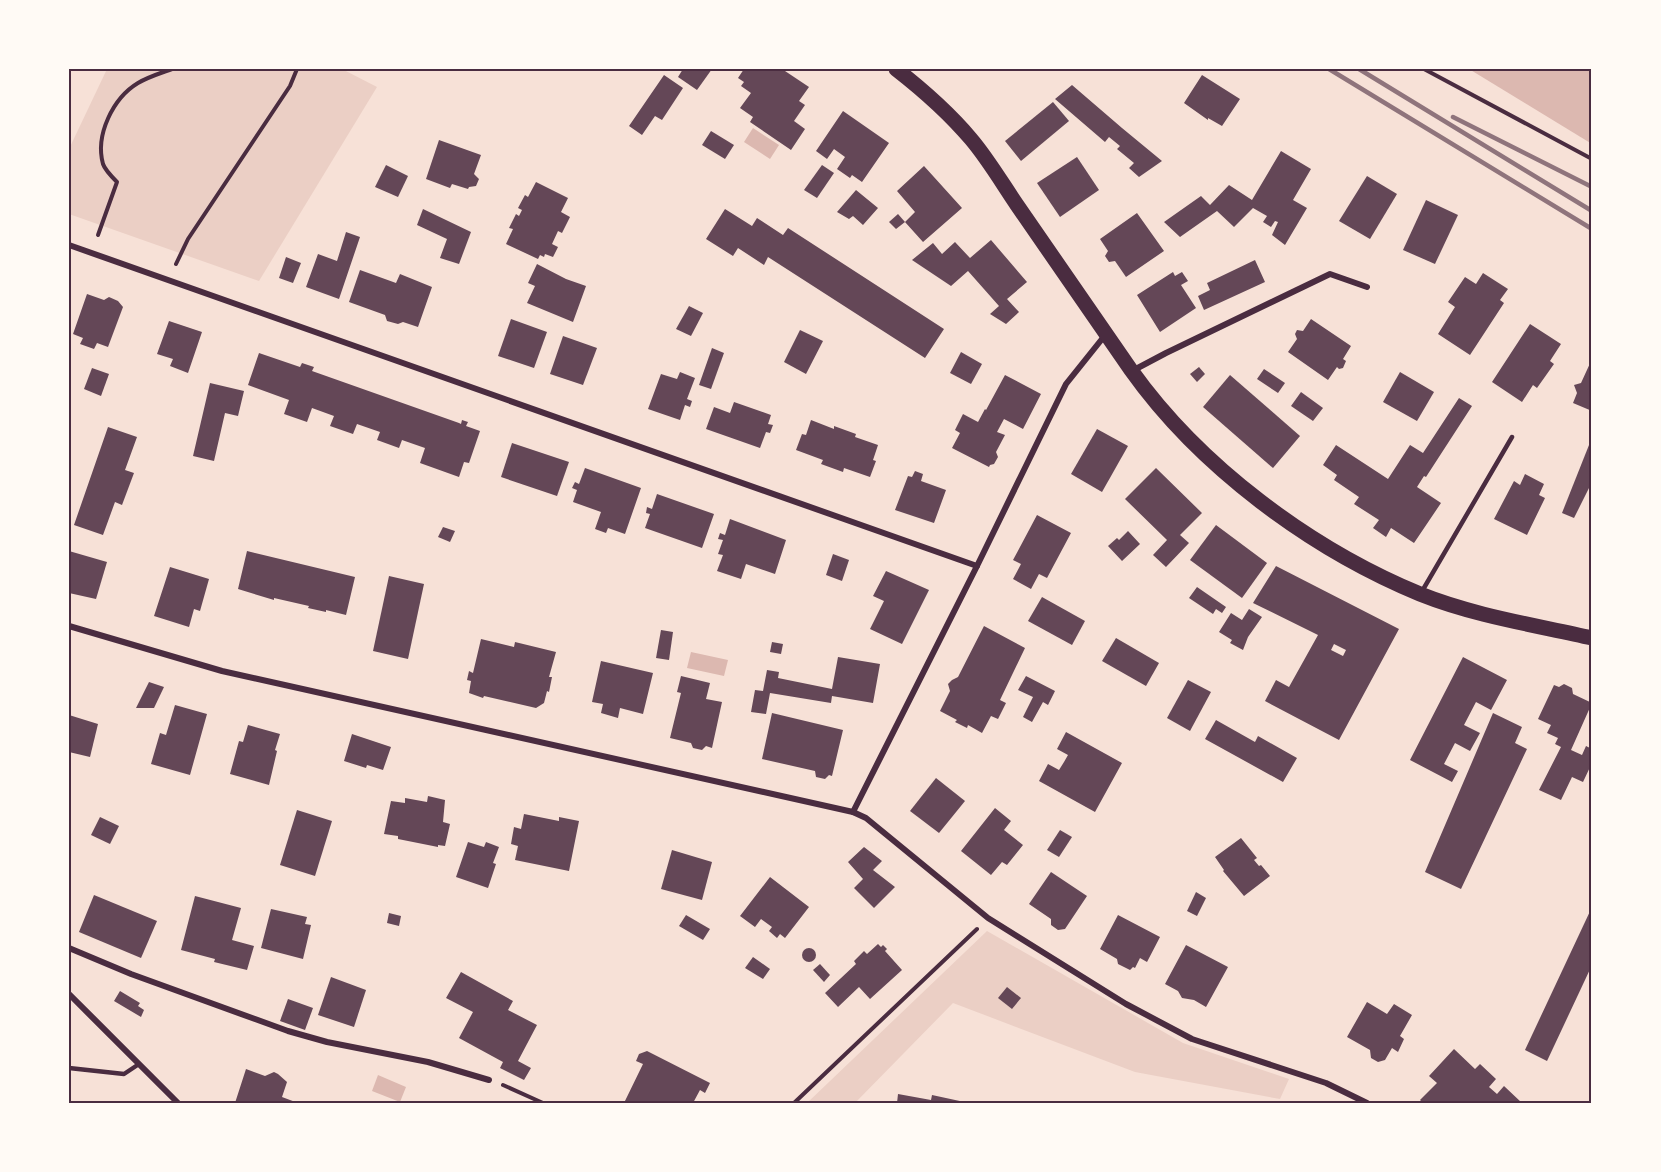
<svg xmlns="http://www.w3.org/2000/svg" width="1661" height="1172" font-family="Spectral,serif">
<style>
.green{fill:#ebcfc5}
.water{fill:#dcb8b0}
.building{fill:#644757;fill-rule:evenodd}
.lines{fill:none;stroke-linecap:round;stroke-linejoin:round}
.path{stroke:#4a2c40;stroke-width:4}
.service{stroke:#4a2c40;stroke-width:4.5}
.minor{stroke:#4a2c40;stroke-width:6}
.primary{stroke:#4a2c40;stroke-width:15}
.rail{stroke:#8f747c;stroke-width:4.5}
.neatline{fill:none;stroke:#4a2c40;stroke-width:2}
</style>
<rect width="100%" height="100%" fill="#f7e1d7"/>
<g class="green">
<path d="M107 69H342L377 87 259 281 69 214V149Z"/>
<path d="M987 931 1183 1043 1289 1079 1280 1099 1135 1072 953 1003 855 1103H807Z"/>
</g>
<g class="water">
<path d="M1469 69H1592V144Z"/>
<path d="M753 128 779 145 770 159 744 142Z"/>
<path d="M691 652 728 660 724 676 687 668Z"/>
<path d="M378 1075 406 1087 400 1102 372 1091Z"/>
</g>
<g class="building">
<path d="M683 69H712L697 90 678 77Z"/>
<path d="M744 69H782L809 87 799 101 805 105 794 121 805 129 791 150 750 122 753 117 740 108 751 93 741 86 744 82 738 78Z"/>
<path d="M664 75 683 88 662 120 655 116 642 135 629 126Z"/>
<path d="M1202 75 1240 99 1222 126 1208 118V120L1184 103Z"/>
<path d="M1072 85 1122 128 1162 161 1139 177 1129 168 1134 163 1117 149 1120 146 1109 137 1105 142 1055 99Z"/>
<path d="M1053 102 1069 121 1021 161 1005 141Z"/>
<path d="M843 111 889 143 862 182 852 175 850 178 837 169 845 157 834 149 827 159 816 151Z"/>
<path d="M711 131 734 145 725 159 702 145Z"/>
<path d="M439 140 481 155 474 174 479 179 476 186 469 187 468 189 452 184 450 188 426 179Z"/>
<path d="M1281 151 1311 169 1293 200 1307 208 1285 245 1272 235 1278 222 1275 221 1271 227 1263 222 1267 216 1253 208 1234 227 1217 211 1180 237 1164 222 1201 196 1210 205 1229 185 1252 200Z"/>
<path d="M1077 157 1099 190 1060 217 1037 183Z"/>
<path d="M386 165 408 176 398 197 375 187Z"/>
<path d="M822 165 834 173 817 198 804 190Z"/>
<path d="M924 166 962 208 923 242 905 222 915 212 897 191Z"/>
<path d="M1367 176 1397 194 1370 239 1339 221Z"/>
<path d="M536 182 568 198 561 212 570 217 562 233 558 231 552 244 558 247 553 257 545 254 544 257 540 255 538 259 506 244 513 229 509 228 516 214 519 216 522 210 518 208 525 195 528 197Z"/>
<path d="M856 190 878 208 863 225 853 216 849 219 837 212Z"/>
<path d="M1426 200 1458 215 1435 264 1403 250Z"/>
<path d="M423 209 471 232 459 264 440 258 447 239 417 225Z"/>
<path d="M725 209 752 226 757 218 783 235 788 228 944 329 925 358 768 257 764 265 738 248 733 256 706 239Z"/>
<path d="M1137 213 1164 251 1126 277 1115 261 1109 262 1105 256 1108 251 1100 239Z"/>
<path d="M898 214 905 222 896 229 889 222Z"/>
<path d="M346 232 360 237 339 299 306 287 318 254 337 261Z"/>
<path d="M991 240 1027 282 1007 299 1019 312 1006 324 990 314 999 306 968 271 951 286 912 260 933 243 942 254 955 242 970 258Z"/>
<path d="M286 257 301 263 293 283 279 278Z"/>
<path d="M1255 260 1265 282 1204 310 1198 296 1210 290 1207 283Z"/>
<path d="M537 264 566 279 586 286 573 322 527 303 535 286 528 283Z"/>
<path d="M360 270 396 283 400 274 432 287 418 327 403 322 398 324 387 321 385 315 349 302Z"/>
<path d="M1173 272 1175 276 1182 272 1188 281 1181 285 1196 308 1160 332 1137 295Z"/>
<path d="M1483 273 1508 289 1500 300 1504 303 1470 355 1438 334 1455 307 1448 302 1465 277 1476 284Z"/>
<path d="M87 294 104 300 109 297 118 301 123 307 108 347 97 343 94 349 80 344 83 338 73 334Z"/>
<path d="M689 306 703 313 691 336 676 329Z"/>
<path d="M511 319 547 332 534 368 498 356Z"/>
<path d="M1311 319 1351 346 1343 359 1346 361 1343 368 1339 369 1337 367 1328 380 1288 352 1297 339 1295 334 1297 330 1303 331Z"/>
<path d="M169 321 202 332 188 373 170 366 173 359 157 354Z"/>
<path d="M1530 324 1561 344 1550 361 1554 364 1537 388 1533 385 1522 402 1492 382Z"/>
<path d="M800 330 823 341 806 374 784 362Z"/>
<path d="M563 336 597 348 583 385 550 374Z"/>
<path d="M712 348 724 353 711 389 699 385Z"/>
<path d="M961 352 982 364 971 384 950 373Z"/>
<path d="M259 353 300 367 302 363 314 367 312 371 459 423 461 424 462 420 468 422 466 426 480 431 469 463 464 462 459 477 420 463 425 448 402 440 399 448 377 440 380 432 357 424 353 434 330 426 334 416 312 408 307 422 284 414 289 400 248 385Z"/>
<path d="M1592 359V411L1573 403 1577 393 1574 385 1581 383Z"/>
<path d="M1199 367 1205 374 1197 382 1190 374Z"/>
<path d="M92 368 109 374 101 396 84 389Z"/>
<path d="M1264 369 1285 383 1278 393 1257 379Z"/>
<path d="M680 372 695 378 687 399 692 401 690 407 685 405 680 420 648 409 661 374 677 379Z"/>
<path d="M1400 372 1434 392 1417 421 1383 402Z"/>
<path d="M1005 375 1041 394 1023 429 1004 419 997 432 1005 435 996 452 998 457 994 464 990 465 989 467 952 448 960 433 955 430 963 414 978 422 985 409 986 410Z"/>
<path d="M1230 375 1300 436 1273 468 1203 407Z"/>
<path d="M210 383 244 391 238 416 225 413 214 461 193 456Z"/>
<path d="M1301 392 1323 408 1313 421 1291 406Z"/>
<path d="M1459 398 1472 406 1426 477 1424 476 1417 487 1441 503 1414 543 1391 528 1386 537 1373 528 1379 520 1354 504 1359 497 1334 480 1337 475 1323 465 1336 445 1388 479 1410 445 1423 453Z"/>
<path d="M734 402 771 415 768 424 773 425 770 433 766 432 760 448 706 429 714 407 730 413Z"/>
<path d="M811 420 834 429V426L856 434 855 437 878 445 873 460 876 461 870 477 844 468 843 472 821 464 823 460 796 450 802 434 806 435Z"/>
<path d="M108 427 137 437 125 470 134 473 122 505 115 502 103 535 74 525Z"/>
<path d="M1097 429 1128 446 1102 492 1071 474Z"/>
<path d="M512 443 569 462 557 496 501 477Z"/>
<path d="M1589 445 1592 446V482L1574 518 1562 513Z"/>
<path d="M585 468 641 488 625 534 608 528 606 533 595 529 601 512 573 502 577 490 572 488 575 482 579 484Z"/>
<path d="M1156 468 1202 513 1180 535 1189 543 1166 567 1153 555 1167 540 1125 499Z"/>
<path d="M915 471 923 474 921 481 946 490 934 523 895 510 908 476 912 477Z"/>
<path d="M1525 474 1544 484 1539 495 1545 498 1527 535 1494 519 1514 481 1520 485Z"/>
<path d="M657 494 714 514 702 548 645 528 650 514 646 513 647 507 652 509Z"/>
<path d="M1037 515 1071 533 1047 578 1039 574 1031 589 1013 579 1021 564 1013 560Z"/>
<path d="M730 519 786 540 775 574 746 564 741 579 717 571 723 555 718 554 723 540 718 539 720 533 725 535Z"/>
<path d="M1216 525 1267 563 1242 598 1190 560Z"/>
<path d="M443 527 455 531 450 542 438 537Z"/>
<path d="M1128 531 1140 544 1122 561 1108 546 1117 538 1119 540Z"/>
<path d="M69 551 107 562 96 599 69 593Z"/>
<path d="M247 551 355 577 346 615 326 610V612L308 608 309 606 274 598V600L238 589Z"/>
<path d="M833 554 849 560 842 581 826 575Z"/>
<path d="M1276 566 1399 629 1339 740 1265 701 1276 680 1289 687 1318 635 1253 603ZM1334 644 1346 650 1343 656 1331 650Z"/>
<path d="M170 567 209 579 200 611 194 609 189 627 154 616Z"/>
<path d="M886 571 929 590 902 644 870 629 884 601 873 596Z"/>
<path d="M389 576 424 584 408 659 373 651Z"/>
<path d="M1197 587 1226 607 1222 613 1216 609 1213 614 1189 598Z"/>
<path d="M1042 597 1085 621 1072 645 1028 621Z"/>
<path d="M1249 609 1262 617 1248 637 1243 650 1230 643 1232 640 1219 632 1231 613 1242 620Z"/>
<path d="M984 626 1025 648 1000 700 1006 703 998 719 991 716 982 733 968 725 967 728 955 722 957 720 940 711 950 691 948 684 952 680 958 677Z"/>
<path d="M661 630 673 632 669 660 656 658Z"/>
<path d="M1116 638 1159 663 1146 686 1102 661Z"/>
<path d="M481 639 514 647 515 642 556 652 549 677H552L549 692 547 691 544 703 536 708 484 696 483 698 469 693 471 681 467 680 469 671 473 673Z"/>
<path d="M772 642 783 644 781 654 770 652Z"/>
<path d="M838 657 880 664 873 703 832 696 831 703 770 693 766 714 751 712 755 690 763 691 767 670 779 672 778 678 832 689Z"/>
<path d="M1463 657 1507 680 1491 710 1476 702 1464 725 1480 733 1470 751 1455 743 1444 764 1458 771 1452 782 1410 760Z"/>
<path d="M601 661 653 673 643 714 620 708 618 718 601 713 603 704 592 702Z"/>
<path d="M681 676 710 683 706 699 722 702 712 748 706 746 702 750 693 748 691 743 670 738 681 693 677 692Z"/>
<path d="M1026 676 1055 691 1048 705 1043 702 1032 722 1023 717 1033 697 1018 690Z"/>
<path d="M1188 680 1211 692 1190 731 1167 718Z"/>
<path d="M149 682 164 687 154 708H136Z"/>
<path d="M1564 684 1572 688 1573 694 1592 703 1571 750 1582 755 1586 746 1592 749V763L1583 782 1572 777 1561 800 1539 790 1561 747 1555 744 1558 738 1547 733 1551 725 1538 719 1554 685 1559 687Z"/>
<path d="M175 705 207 714 190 775 151 764 160 733 166 735Z"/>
<path d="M772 713 843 730 832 776 829 775 825 779 816 777 815 771 762 759Z"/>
<path d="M1493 713 1522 727 1515 743 1527 749 1461 889 1425 872Z"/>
<path d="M69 715 98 724 90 757 69 752Z"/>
<path d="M1216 720 1255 742 1258 736 1297 758 1283 782 1205 739Z"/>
<path d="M248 725 280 734 275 750 277 751 269 785 230 774 239 741 243 742Z"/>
<path d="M1066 732 1122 763 1095 812 1039 781 1048 764 1059 770 1064 762 1068 755 1057 749Z"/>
<path d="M352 734 391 747 383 770 367 765 366 768 344 761Z"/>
<path d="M936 778 965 801 939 833 910 811Z"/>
<path d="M428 796 445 800 443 822 450 824 445 846 438 845V847L398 839V836L384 834 391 801 405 803V798L427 802Z"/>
<path d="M995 808 1011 821 1004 830 1023 845 1007 865 1002 862 991 875 961 851Z"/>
<path d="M297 810 332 821 315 876 280 865Z"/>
<path d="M524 814 559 821V817L579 821 569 871 515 860 518 846 511 844 514 827 521 829Z"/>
<path d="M100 817 119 826 110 844 91 835Z"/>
<path d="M1060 830 1072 837 1059 857 1047 850Z"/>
<path d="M1241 838 1257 858 1254 860 1259 866 1261 865 1270 876 1244 896 1223 871 1224 870 1215 857Z"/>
<path d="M468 842 484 847 486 842 499 847 493 863 496 864 488 888 456 877Z"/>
<path d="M864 847 882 861 873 870 895 887 874 908 854 888 863 879 848 862Z"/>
<path d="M672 850 712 862 702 900 661 889Z"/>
<path d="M1051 872 1087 896 1065 929 1058 930 1051 925V919L1029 904Z"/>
<path d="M770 877 809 907 785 938 780 934 777 938 769 931 772 927 761 919 755 927 740 916Z"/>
<path d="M1196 892 1206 898 1197 916 1187 911Z"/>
<path d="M94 895 157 921 141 958 79 932Z"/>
<path d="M195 896 241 908 232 940 254 946 247 970 214 962 215 959 181 950Z"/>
<path d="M1592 907V965L1547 1061 1525 1050Z"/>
<path d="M271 909 307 917 305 924 311 925 303 959 261 948Z"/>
<path d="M389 913 401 916 399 926 387 923Z"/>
<path d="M686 915 710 929 703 940 679 926Z"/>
<path d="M1118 915 1160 937 1147 962 1140 958 1135 968 1133 967 1130 970 1118 964 1117 959 1100 949Z"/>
<path d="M878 944 881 947 883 945 887 949 885 951 902 970 870 999 859 987 838 1007 825 993 856 964 854 961 864 951 867 954Z"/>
<path d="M1186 945 1228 967 1206 1007 1194 1000 1182 998 1178 991 1165 984Z"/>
<circle cx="809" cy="955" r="7"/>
<path d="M753 957 770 969 763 979 745 968Z"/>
<path d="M820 964 830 975 824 982 813 970Z"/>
<path d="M461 972 513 1001 508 1010 537 1025 518 1061 531 1068 524 1080 500 1068 503 1062 459 1038 473 1012 446 998Z"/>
<path d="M331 977 366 990 354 1027 318 1015Z"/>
<path d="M1007 987 1021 998 1012 1009 998 998Z"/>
<path d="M120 991 140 1003 138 1006 144 1010 141 1017 114 1001Z"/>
<path d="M288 999 313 1008 305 1030 280 1021Z"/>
<path d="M1367 1002 1387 1014 1394 1004 1412 1015 1400 1036 1404 1039 1398 1052 1392 1048 1385 1060 1378 1062 1371 1058 1370 1050 1347 1037Z"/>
<path d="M1454 1049 1475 1069 1480 1064 1496 1079 1489 1087 1497 1094 1504 1086 1522 1103H1423L1420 1100 1437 1083 1429 1076Z"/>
<path d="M647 1051 710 1083 705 1093 700 1090 693 1103H624L643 1064 636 1061 639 1054Z"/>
<path d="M246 1069 265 1076 274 1072 278 1074 287 1082 282 1097 298 1103H235Z"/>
<path d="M898 1094 931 1100 932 1095 969 1103H897Z"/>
</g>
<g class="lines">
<g class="path">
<path d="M1424 69 1592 159"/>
<path d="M98 235 117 182C112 177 105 170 103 164 95 135 113 98 138 83 148 77 161 73 172 69"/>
<path d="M176 264 188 239 290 86 297 69"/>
<path d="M503 1085 543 1103"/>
<path d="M794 1103 977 929"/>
</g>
<g class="service">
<path d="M1421 593 1512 437"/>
<path d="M69 1068 124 1074 139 1064"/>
</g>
<g class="minor">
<path d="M69 245 977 566"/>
<path d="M1132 371 1166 353 1330 274 1367 287"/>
<path d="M69 626 222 671 853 812 866 818 988 918 1126 1004 1192 1039 1326 1083 1367 1103"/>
<path d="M853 812 977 566 1066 384 1106 334"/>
<path d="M69 948 131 974 288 1031 327 1042 428 1062 489 1080"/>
<path d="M69 994 178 1103"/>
</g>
<path class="primary" d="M896 69C923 90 949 113 971 139 988 159 1002 183 1017 205 1055 260 1093 315 1131 370 1200 467 1311 549 1420 594 1475 616 1535 625 1592 638"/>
<g class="rail">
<path d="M1329 69 1592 229"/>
<path d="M1359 69 1592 211"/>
<path d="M1453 117 1592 187"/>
</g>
</g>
<rect width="1661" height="1172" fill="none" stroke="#fffaf5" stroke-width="141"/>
<rect x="70" y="70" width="1520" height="1032" class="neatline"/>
</svg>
